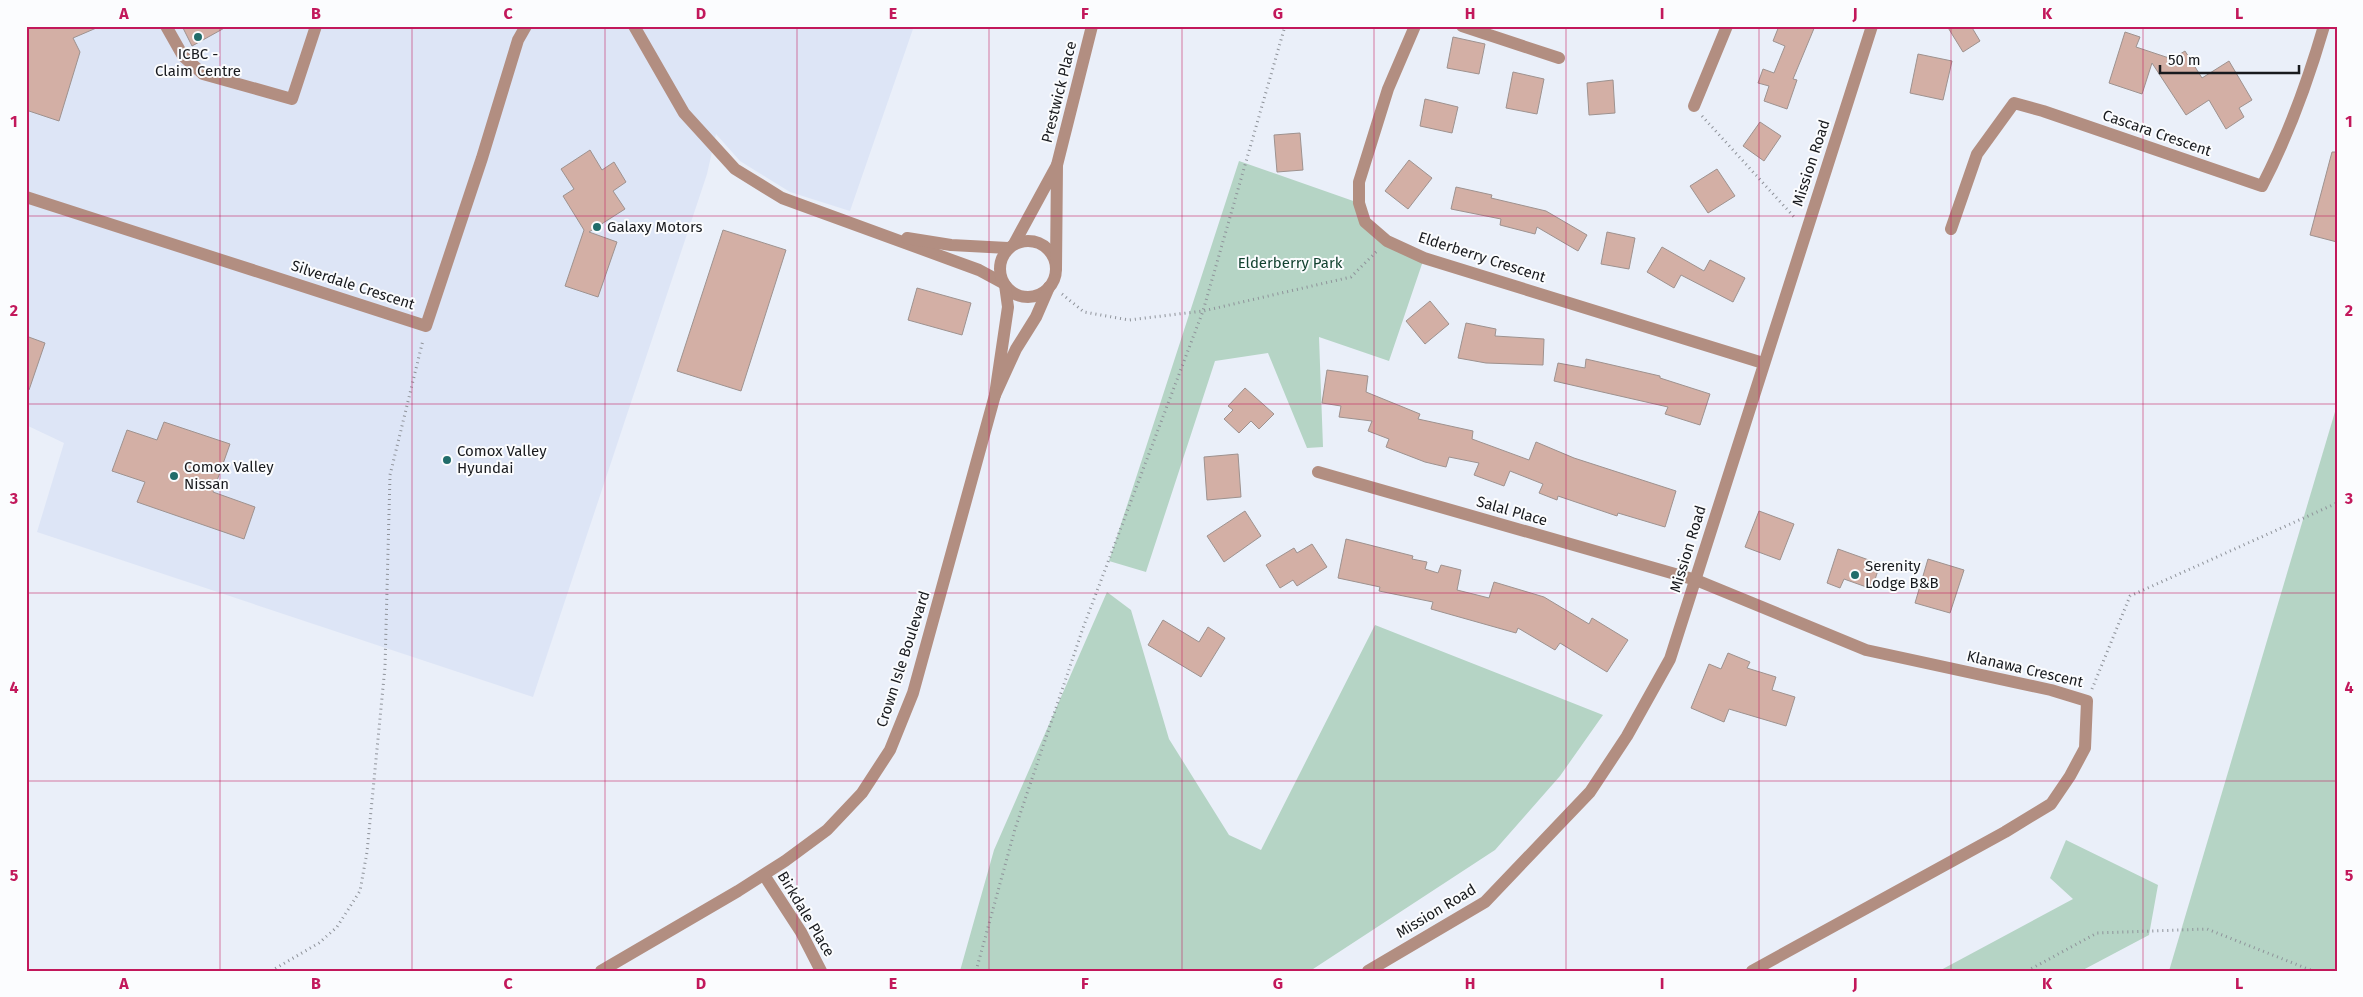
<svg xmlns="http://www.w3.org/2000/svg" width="2363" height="997" font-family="'Fira Sans',sans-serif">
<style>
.built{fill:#dde5f6}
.green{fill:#b5d4c5}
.building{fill:#d3afa5;stroke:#9e928f}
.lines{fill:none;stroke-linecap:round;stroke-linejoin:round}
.path{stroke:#8e9299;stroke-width:3;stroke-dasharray:1 4;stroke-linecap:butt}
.minor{stroke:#b28e81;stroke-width:12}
.grid{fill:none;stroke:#c2185b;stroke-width:1;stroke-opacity:0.55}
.poi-dot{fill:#206c6a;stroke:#fbfcfe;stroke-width:2}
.labels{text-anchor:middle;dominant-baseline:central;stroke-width:4;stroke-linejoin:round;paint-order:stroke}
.poi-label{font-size:15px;fill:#181a1e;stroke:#fbfcfe;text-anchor:start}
.street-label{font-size:15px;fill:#181a1e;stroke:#fbfcfe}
.park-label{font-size:15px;fill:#124230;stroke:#fbfcfe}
.neatline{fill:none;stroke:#c2185b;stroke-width:2}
.grid-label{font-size:16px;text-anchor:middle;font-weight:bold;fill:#c2185b}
</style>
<rect width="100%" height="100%" fill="#eaeff9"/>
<path class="built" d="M26 26H914L850 211 790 192 740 161 716 134 707 174 533 697 37 532 64 443 26 425Z"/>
<g class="green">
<path d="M1239 161 1359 203 1365 222 1424 258 1389 361 1319 337 1323 447 1307 448 1268 353 1215 361 1146 572 1109 561Z"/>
<path d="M2337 405V971H2169Z"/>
<path d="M1107 592 1131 610 1169 739 1229 835 1261 850 1375 625 1603 715 1560 776 1495 850 1310 971H960L994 850Z"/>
<path d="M2066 840 2158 885 2149 935 2081 971H1939L2073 899 2050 878Z"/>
</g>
<g class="building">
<path d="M26 26H101L73 38 80 52 59 121 26 110Z"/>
<path d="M182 26H228L192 46Z"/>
<path d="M1779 26H1815L1793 79 1797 80 1787 109 1764 101 1769 86 1758 83 1763 69 1774 73 1785 46 1773 41Z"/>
<path d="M1947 26H1971L1980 41 1963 52Z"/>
<path d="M2125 32 2140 37 2136 47 2172 59 2185 51 2202 78 2229 61 2252 100 2239 108 2244 117 2226 129 2209 100 2186 115 2152 63 2142 94 2109 83Z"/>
<path d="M1453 37 1485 44 1479 74 1447 68Z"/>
<path d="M1918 54 1952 61 1943 100 1910 93Z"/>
<path d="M1513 72 1544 79 1537 114 1506 108Z"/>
<path d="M1613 80 1615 113 1589 115 1587 83Z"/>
<path d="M1425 99 1458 107 1452 133 1420 126Z"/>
<path d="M1760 122 1781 136 1764 161 1743 146Z"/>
<path d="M1300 133 1303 170 1277 172 1274 135Z"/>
<path d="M590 150 602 170 614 162 626 182 613 191 625 209 589 232 617 242 598 297 565 286 584 230 563 196 574 189 561 169Z"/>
<path d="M2332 152H2337V242L2310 235Z"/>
<path d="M1409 160 1432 178 1408 209 1385 191Z"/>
<path d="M1717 169 1735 196 1708 213 1690 186Z"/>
<path d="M1456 187 1492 195 1491 198 1546 211 1587 235 1578 251 1537 227 1535 234 1500 225 1501 219 1451 209Z"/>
<path d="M723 230 786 250 741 391 677 371Z"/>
<path d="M1607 232 1635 238 1629 269 1601 264Z"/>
<path d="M1662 247 1704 271 1710 260 1745 278 1733 302 1681 275 1674 288 1647 272Z"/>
<path d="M917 288 971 303 962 335 908 320Z"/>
<path d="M1430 301 1449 324 1425 344 1406 321Z"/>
<path d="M1466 323 1496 329 1495 336 1544 339 1543 365 1486 363 1458 358Z"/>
<path d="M26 336 45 343 29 390H26Z"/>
<path d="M1586 359 1660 376V378L1710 394 1700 425 1665 414 1668 407 1554 381 1558 363 1585 368Z"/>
<path d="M1327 370 1368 376 1366 392 1420 414 1418 419 1473 431 1472 439 1529 460 1536 442 1574 458 1676 491 1665 527 1618 513 1617 516 1558 496 1557 500 1539 493 1543 484 1510 471 1504 486 1474 475 1479 463 1449 457 1446 467 1425 462 1386 447 1389 439 1368 431 1372 421 1339 417 1341 406 1322 403Z"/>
<path d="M1245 388 1274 414 1259 429 1251 421 1239 433 1224 419 1233 410 1228 406Z"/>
<path d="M164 422 230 444 213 492 255 507 244 539 137 502 145 482 112 471 127 430 157 440Z"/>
<path d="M1238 454 1241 497 1207 500 1204 457Z"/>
<path d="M1245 511 1261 536 1224 562 1207 536Z"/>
<path d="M1759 511 1794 524 1780 560 1745 547Z"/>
<path d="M1346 539 1413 556 1412 559 1427 562 1425 569 1438 573 1441 565 1461 570 1457 590 1489 598 1494 582 1544 597 1589 624 1592 618 1628 640 1607 672 1560 643 1555 650 1518 628 1516 633 1431 609 1433 602 1379 591 1380 587 1338 578Z"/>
<path d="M1312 544 1327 567 1297 586 1293 580 1280 588 1266 565 1294 548 1297 553Z"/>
<path d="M1838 549 1880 564 1872 589 1844 579 1840 588 1827 583Z"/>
<path d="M1928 559 1964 570 1950 613 1915 603Z"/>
<path d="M1163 620 1199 642 1208 627 1225 638 1201 677 1148 645Z"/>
<path d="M1728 653 1750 662 1747 668 1776 677 1772 690 1795 697 1786 726 1729 709 1724 722 1691 708 1709 664 1721 669Z"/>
</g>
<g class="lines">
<g class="path">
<path d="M1702 116 1795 218"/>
<path d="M1062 294 1084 312 1129 320 1203 311 1351 277 1377 251"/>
<path d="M2092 689 2130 596 2337 503"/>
<path d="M271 971 319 943 337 927 360 891 367 852 385 667 390 475 423 340"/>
<path d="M976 971 1015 829 1083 628 1203 311 1285 26"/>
<path d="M2027 971 2097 933 2207 929 2313 971"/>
</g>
<g class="minor">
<path d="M166 26 183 56 203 74 292 99 316 26"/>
<path d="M634 26 684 113 735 169 782 198 979 270 1003 283"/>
<path d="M1415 26 1388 89 1359 182V203L1365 222 1387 241 1424 258 1763 363"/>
<path d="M1462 26 1559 58"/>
<path d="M1694 106 1727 26"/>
<path d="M1057 165 1092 26"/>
<path d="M26 197 426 326 482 158 518 40 526 26"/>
<path d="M1951 229 1977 154 2014 103 2043 111 2262 186C2288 136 2308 81 2324 26"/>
<path d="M907 238 951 245 1008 248"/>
<circle cx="1028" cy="269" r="28"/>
<path d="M1014 244 1057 165 1056 269"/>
<path d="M1005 285 1008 307 995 395 1016 349 1036 317 1049 287"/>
<path d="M1318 472 1696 580 1866 650 2051 690 2087 701 2085 748 2070 776 2051 804 2005 832 1752 971"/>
<path d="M764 875 801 932 821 971"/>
<path d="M601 971 738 891 785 861 827 830 862 793 890 750 913 693 995 395"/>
<path d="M1368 971 1485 902 1590 792 1627 736 1670 659 1872 26"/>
</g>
</g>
<path class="grid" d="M220 26V971M412 26V971M605 26V971M797 26V971M989 26V971M1182 26V971M1374 26V971M1566 26V971M1759 26V971M1951 26V971M2143 26V971M26 216H2337M26 404H2337M26 593H2337M26 781H2337"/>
<g class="poi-dot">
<circle cx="198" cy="37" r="5"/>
<circle cx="597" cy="227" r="5"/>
<circle cx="447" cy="460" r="5"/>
<circle cx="174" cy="476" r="5"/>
<circle cx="1855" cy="575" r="5"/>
</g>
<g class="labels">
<g class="poi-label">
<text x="198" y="54" text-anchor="middle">ICBC -<tspan x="198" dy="17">Claim Centre</tspan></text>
<text x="607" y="227">Galaxy Motors</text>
<text x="457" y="451">Comox Valley<tspan x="457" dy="17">Hyundai</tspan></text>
<text x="184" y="467">Comox Valley<tspan x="184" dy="17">Nissan</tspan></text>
<text x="1865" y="566">Serenity<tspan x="1865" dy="17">Lodge B&amp;B</tspan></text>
</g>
<g class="street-label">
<text transform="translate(1059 92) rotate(-76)">Prestwick Place</text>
<text transform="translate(2157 133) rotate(19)">Cascara Crescent</text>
<text transform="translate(1811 163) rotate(-72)">Mission Road</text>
<text transform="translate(1482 257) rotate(18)">Elderberry Crescent</text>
<text transform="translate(353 285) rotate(18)">Silverdale Crescent</text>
<text transform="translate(1512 511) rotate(16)">Salal Place</text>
<text transform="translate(1688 549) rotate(-73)">Mission Road</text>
<text transform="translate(903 659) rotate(-72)">Crown Isle Boulevard</text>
<text transform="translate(2025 669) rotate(13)">Klanawa Crescent</text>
<text transform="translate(1436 911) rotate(-31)">Mission Road</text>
<text transform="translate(806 914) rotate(59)">Birkdale Place</text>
</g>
<g class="park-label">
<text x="1290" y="263">Elderberry Park</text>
</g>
</g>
<rect width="2363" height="997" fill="none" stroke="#fbfcfe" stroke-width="55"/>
<path d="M2160 65v8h139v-8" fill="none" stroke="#181a1e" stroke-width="2.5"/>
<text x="2168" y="65" font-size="15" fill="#181a1e" stroke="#fbfcfe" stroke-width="4" paint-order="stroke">50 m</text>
<rect x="28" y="28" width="2308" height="942" class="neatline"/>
<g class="grid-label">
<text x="124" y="19">A</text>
<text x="316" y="19">B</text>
<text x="508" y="19">C</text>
<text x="701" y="19">D</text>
<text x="893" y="19">E</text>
<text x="1085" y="19">F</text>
<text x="1278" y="19">G</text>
<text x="1470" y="19">H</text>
<text x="1662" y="19">I</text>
<text x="1855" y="19">J</text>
<text x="2047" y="19">K</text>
<text x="2239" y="19">L</text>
<text x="14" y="127">1</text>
<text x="2349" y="127">1</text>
<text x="14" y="316">2</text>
<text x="2349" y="316">2</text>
<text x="14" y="504">3</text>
<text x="2349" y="504">3</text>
<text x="14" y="693">4</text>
<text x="2349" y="693">4</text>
<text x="14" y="881">5</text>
<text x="2349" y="881">5</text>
<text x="124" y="989">A</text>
<text x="316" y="989">B</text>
<text x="508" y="989">C</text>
<text x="701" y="989">D</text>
<text x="893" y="989">E</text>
<text x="1085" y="989">F</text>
<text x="1278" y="989">G</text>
<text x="1470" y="989">H</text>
<text x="1662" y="989">I</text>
<text x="1855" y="989">J</text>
<text x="2047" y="989">K</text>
<text x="2239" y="989">L</text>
</g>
</svg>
